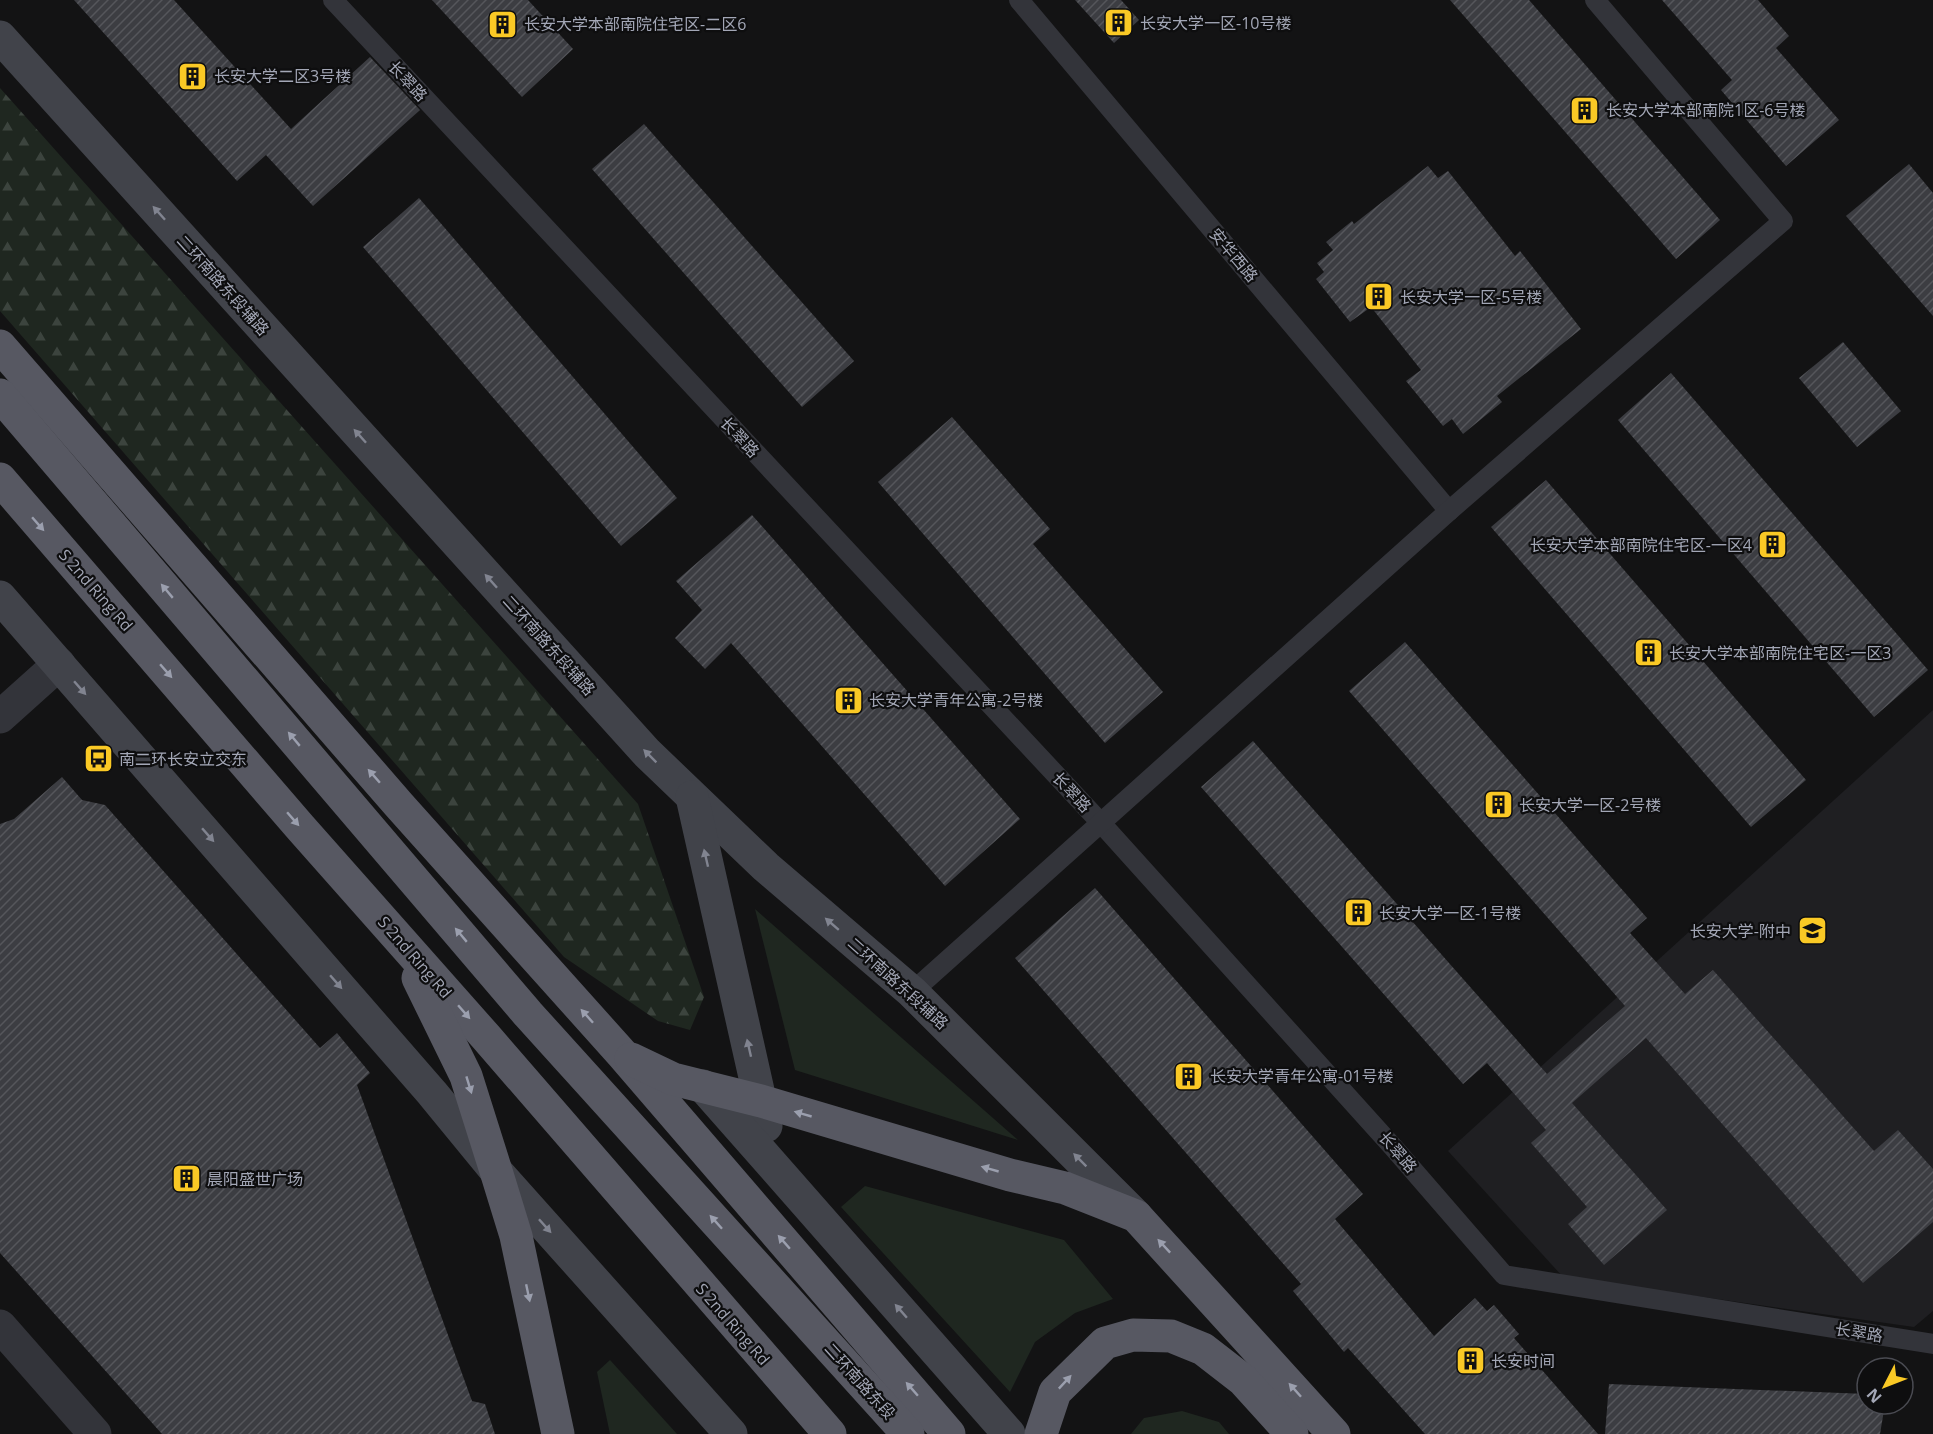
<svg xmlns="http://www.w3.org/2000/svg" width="1933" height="1434" font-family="'Open Sans','Noto Sans SC',sans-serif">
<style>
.built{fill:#1f1f22}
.green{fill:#1f2720}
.forest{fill:url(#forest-firs)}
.building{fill:url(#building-hatch)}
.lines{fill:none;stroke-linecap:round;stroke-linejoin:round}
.service{stroke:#33343a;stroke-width:20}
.minor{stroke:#33343a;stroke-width:33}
.tertiary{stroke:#33343a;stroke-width:33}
.secondary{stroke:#41434a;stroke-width:33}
.trunk{stroke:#575862;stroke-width:33}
.oneway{fill:#818490}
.oneway2{fill:#9b9fae}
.labels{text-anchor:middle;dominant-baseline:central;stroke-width:4.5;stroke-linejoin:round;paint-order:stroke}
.poi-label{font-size:16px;fill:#a3a7b6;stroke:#0e0e0f;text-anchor:start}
.street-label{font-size:16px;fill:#a3a7b6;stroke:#0e0e0f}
</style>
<defs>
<pattern id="forest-firs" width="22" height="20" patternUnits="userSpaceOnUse" patternTransform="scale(1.5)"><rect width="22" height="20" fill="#1f2720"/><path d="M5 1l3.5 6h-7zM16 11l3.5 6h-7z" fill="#3c443e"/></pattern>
<pattern id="building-hatch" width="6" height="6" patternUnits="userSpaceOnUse" patternTransform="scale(1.5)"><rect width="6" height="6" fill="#3c3d42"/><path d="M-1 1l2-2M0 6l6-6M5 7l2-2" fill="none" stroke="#55565b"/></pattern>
</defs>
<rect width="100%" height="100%" fill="#131314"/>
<path class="built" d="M1933 710V1311L1914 1327 1563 1277 1448 1151Z"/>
<g class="green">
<path d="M755 909 1018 1140 795 1070Z"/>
<path d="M865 1186 1064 1240 1113 1299 1075 1313 1035 1342 1010 1392 841 1207Z"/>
<path d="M610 1360 677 1434H610L597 1372Z"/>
<path d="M1182 1411 1219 1422 1229 1434H1131L1144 1418Z"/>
</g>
<path class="forest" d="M0 88 638 804 704 997 690 1030 658 1021 564 957 0 311Z"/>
<g class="building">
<path d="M74 0H174L291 129 370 57 420 110 313 206 266 155 237 181Z"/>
<path d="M432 0H528L573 49 522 97Z"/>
<path d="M1075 0H1121L1139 20 1114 43Z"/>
<path d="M1450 0H1529L1720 220 1676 259Z"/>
<path d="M1662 0H1758L1789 36 1776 48 1839 120 1786 166 1721 90 1732 80Z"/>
<path d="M644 124 854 361 802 407 592 169Z"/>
<path d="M1909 164 1933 193V316L1846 216Z"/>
<path d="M1428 166 1438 178 1448 171 1515 256 1520 251 1581 329 1497 396 1502 402 1463 434 1452 419 1443 426 1406 381 1421 370 1371 307 1350 322 1316 279 1324 272 1317 263 1333 250 1326 242 1352 221 1354 224Z"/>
<path d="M419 198 677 498 621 546 363 247Z"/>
<path d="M1843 342 1901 411 1857 447 1799 378Z"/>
<path d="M1671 373 1928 670 1874 717 1618 420Z"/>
<path d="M952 417 1050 529 1033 544 1163 692 1105 743 878 482Z"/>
<path d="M1546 480 1806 780 1751 827 1491 527Z"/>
<path d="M752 515 1020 819 945 886 731 643 705 669 675 638 702 610 676 581Z"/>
<path d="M1405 642 1647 918 1630 933 1685 994 1713 970 1874 1151 1898 1130 1933 1169V1222L1863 1283 1646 1038 1572 1103 1667 1210 1604 1265 1568 1224 1587 1207 1531 1143 1546 1130 1487 1063 1463 1084 1201 787 1253 741 1547 1074 1625 1006 1349 691Z"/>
<path d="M62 777 82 800 105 805 320 1048 337 1033 370 1073 357 1085 472 1401 485 1404 495 1434H162L0 1253V824L14 819Z"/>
<path d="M1095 888 1363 1194 1335 1219 1434 1336 1475 1298 1487 1311 1494 1305 1519 1334 1514 1338 1598 1434H1425L1348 1348 1344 1352 1293 1291 1301 1284 1015 958Z"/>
<path d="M1609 1384 1867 1394V1404H1885L1880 1434H1605Z"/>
</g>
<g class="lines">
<g class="service">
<path d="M333 0 1101 823 1393 1147 1504 1275 1933 1344"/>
<path d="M1019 0 1449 511"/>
<path d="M912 992 1449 511 1783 221 1595 0"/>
</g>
<path class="minor" d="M0 1326 95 1434"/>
<path class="tertiary" d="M0 717 59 664"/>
<g class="secondary">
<path d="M0 37 647 753 766 867 912 992 1136 1216"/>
<path d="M0 597 432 1093 496 1171 731 1434"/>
<path d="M692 797 766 1126"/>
<path d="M703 1086 1009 1434"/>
</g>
<g class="trunk">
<path d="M0 346 399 805 622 1054 949 1434"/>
<path d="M0 395 528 1014 908 1434"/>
<path d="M0 479 300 827 486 1037 830 1434"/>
<path d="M418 978 466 1076 496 1171 516 1236 558 1434"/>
<path d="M631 1059 673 1079 761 1101 1010 1175 1065 1188 1136 1216 1334 1434"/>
<path d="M1041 1434 1055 1392 1105 1343 1133 1335 1171 1336 1203 1349 1243 1380 1292 1434"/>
</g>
</g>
<defs><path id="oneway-solid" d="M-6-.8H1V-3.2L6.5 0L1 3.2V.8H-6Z" transform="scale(1.5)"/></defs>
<g class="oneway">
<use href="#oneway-solid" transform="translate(159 213) rotate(-132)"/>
<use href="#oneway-solid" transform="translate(360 436) rotate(-132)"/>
<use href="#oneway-solid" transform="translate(491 581) rotate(-132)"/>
<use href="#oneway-solid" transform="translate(80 688) rotate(49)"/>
<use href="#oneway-solid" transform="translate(650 756) rotate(-135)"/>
<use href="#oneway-solid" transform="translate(208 835) rotate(49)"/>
<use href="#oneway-solid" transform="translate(706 858) rotate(-103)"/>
<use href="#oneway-solid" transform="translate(832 924) rotate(-139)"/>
<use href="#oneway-solid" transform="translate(336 982) rotate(49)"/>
<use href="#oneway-solid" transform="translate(749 1048) rotate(-103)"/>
<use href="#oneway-solid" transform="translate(1080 1160) rotate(-135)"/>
<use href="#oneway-solid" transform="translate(545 1226) rotate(48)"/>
<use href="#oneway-solid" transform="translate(901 1311) rotate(-131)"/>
</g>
<g class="oneway2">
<use href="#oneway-solid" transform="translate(38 524) rotate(49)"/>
<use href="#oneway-solid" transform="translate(167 591) rotate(-130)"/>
<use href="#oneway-solid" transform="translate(166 671) rotate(49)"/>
<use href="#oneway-solid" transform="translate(294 739) rotate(-130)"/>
<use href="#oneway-solid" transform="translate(374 776) rotate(-131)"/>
<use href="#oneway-solid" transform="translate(293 819) rotate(49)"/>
<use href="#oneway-solid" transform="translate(461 935) rotate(-130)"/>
<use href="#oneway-solid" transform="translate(464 1012) rotate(49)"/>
<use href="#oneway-solid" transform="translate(587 1016) rotate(-132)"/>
<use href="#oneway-solid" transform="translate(469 1085) rotate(73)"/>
<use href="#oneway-solid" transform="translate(803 1114) rotate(-164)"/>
<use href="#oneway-solid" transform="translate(990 1169) rotate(-164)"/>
<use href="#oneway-solid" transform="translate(716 1222) rotate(-132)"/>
<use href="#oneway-solid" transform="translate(784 1242) rotate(-131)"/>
<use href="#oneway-solid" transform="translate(1164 1246) rotate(-133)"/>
<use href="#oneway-solid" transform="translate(528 1293) rotate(78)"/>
<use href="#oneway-solid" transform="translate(1065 1382) rotate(-47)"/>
<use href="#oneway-solid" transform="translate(912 1389) rotate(-131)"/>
<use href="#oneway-solid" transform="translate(1295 1390) rotate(-132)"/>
</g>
<defs>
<symbol id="building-square" viewBox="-11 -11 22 22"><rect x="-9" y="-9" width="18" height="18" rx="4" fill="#fac925" stroke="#0e0e0f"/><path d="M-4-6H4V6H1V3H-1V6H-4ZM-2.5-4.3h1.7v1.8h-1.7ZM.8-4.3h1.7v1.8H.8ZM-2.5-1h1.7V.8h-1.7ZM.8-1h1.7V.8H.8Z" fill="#111"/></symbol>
<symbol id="bus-square" viewBox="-11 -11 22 22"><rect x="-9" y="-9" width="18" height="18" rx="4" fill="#fac925" stroke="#0e0e0f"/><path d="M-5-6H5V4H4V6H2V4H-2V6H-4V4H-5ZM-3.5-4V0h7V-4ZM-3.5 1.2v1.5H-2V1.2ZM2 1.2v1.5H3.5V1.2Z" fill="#111"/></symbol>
<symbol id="school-square" viewBox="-11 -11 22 22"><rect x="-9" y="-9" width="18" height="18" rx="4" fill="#fac925" stroke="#0e0e0f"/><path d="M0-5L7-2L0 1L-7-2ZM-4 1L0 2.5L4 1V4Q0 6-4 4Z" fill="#111"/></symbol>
</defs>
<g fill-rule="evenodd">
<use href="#building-square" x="1102" y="6" width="33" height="33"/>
<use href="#building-square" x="486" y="8" width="33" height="33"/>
<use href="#building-square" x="176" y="60" width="33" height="33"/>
<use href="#building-square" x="1568" y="94" width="33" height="33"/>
<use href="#building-square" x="1362" y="280" width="33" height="33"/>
<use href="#building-square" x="1756" y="528" width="33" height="33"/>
<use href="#building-square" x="1632" y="636" width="33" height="33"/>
<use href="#building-square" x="832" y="684" width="33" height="33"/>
<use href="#bus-square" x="82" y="742" width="33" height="33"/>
<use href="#building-square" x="1482" y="788" width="33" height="33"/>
<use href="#building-square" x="1342" y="896" width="33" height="33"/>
<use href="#school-square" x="1796" y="914" width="33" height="33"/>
<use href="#building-square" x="1172" y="1060" width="33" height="33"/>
<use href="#building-square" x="170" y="1162" width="33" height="33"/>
<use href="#building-square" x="1454" y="1344" width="33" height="33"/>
</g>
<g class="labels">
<g class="poi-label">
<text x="1140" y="23">长安大学一区-10号楼</text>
<text x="524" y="24">长安大学本部南院住宅区-二区6</text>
<text x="214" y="76">长安大学二区3号楼</text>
<text x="1606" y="110">长安大学本部南院1区-6号楼</text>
<text x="1400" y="297">长安大学一区-5号楼</text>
<text x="1752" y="545" text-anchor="end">长安大学本部南院住宅区-一区4</text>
<text x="1669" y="653">长安大学本部南院住宅区-一区3</text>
<text x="869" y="700">长安大学青年公寓-2号楼</text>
<text x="119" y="759">南二环长安立交东</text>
<text x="1519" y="805">长安大学一区-2号楼</text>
<text x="1379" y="913">长安大学一区-1号楼</text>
<text x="1791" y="931" text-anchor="end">长安大学-附中</text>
<text x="1210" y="1076">长安大学青年公寓-01号楼</text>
<text x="207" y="1179">晨阳盛世广场</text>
<text x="1491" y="1361">长安时间</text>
</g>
<g class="street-label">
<text transform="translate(408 81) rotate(47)">长翠路</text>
<text transform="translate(1234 255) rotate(50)">安华西路</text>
<text transform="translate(223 285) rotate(48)">二环南路东段辅路</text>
<text transform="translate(740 437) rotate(47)">长翠路</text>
<text transform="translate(96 590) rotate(49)">S 2nd Ring Rd</text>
<text transform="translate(549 645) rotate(48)">二环南路东段辅路</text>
<text transform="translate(1072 792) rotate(47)">长翠路</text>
<text transform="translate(415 957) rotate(49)">S 2nd Ring Rd</text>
<text transform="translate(898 983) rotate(42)">二环南路东段辅路</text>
<text transform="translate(1398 1152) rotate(49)">长翠路</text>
<text transform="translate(733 1324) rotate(49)">S 2nd Ring Rd</text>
<text transform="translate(1859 1332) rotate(9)">长翠路</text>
<text transform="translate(860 1381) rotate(48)">二环南路东段</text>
</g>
</g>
<g transform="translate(1885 1386) rotate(228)"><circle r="28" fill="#0e0e0f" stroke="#4a4b52" stroke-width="1.5"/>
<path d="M0-4.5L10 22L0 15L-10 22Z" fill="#fac925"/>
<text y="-9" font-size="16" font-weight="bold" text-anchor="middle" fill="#a3a7b6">N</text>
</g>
</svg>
